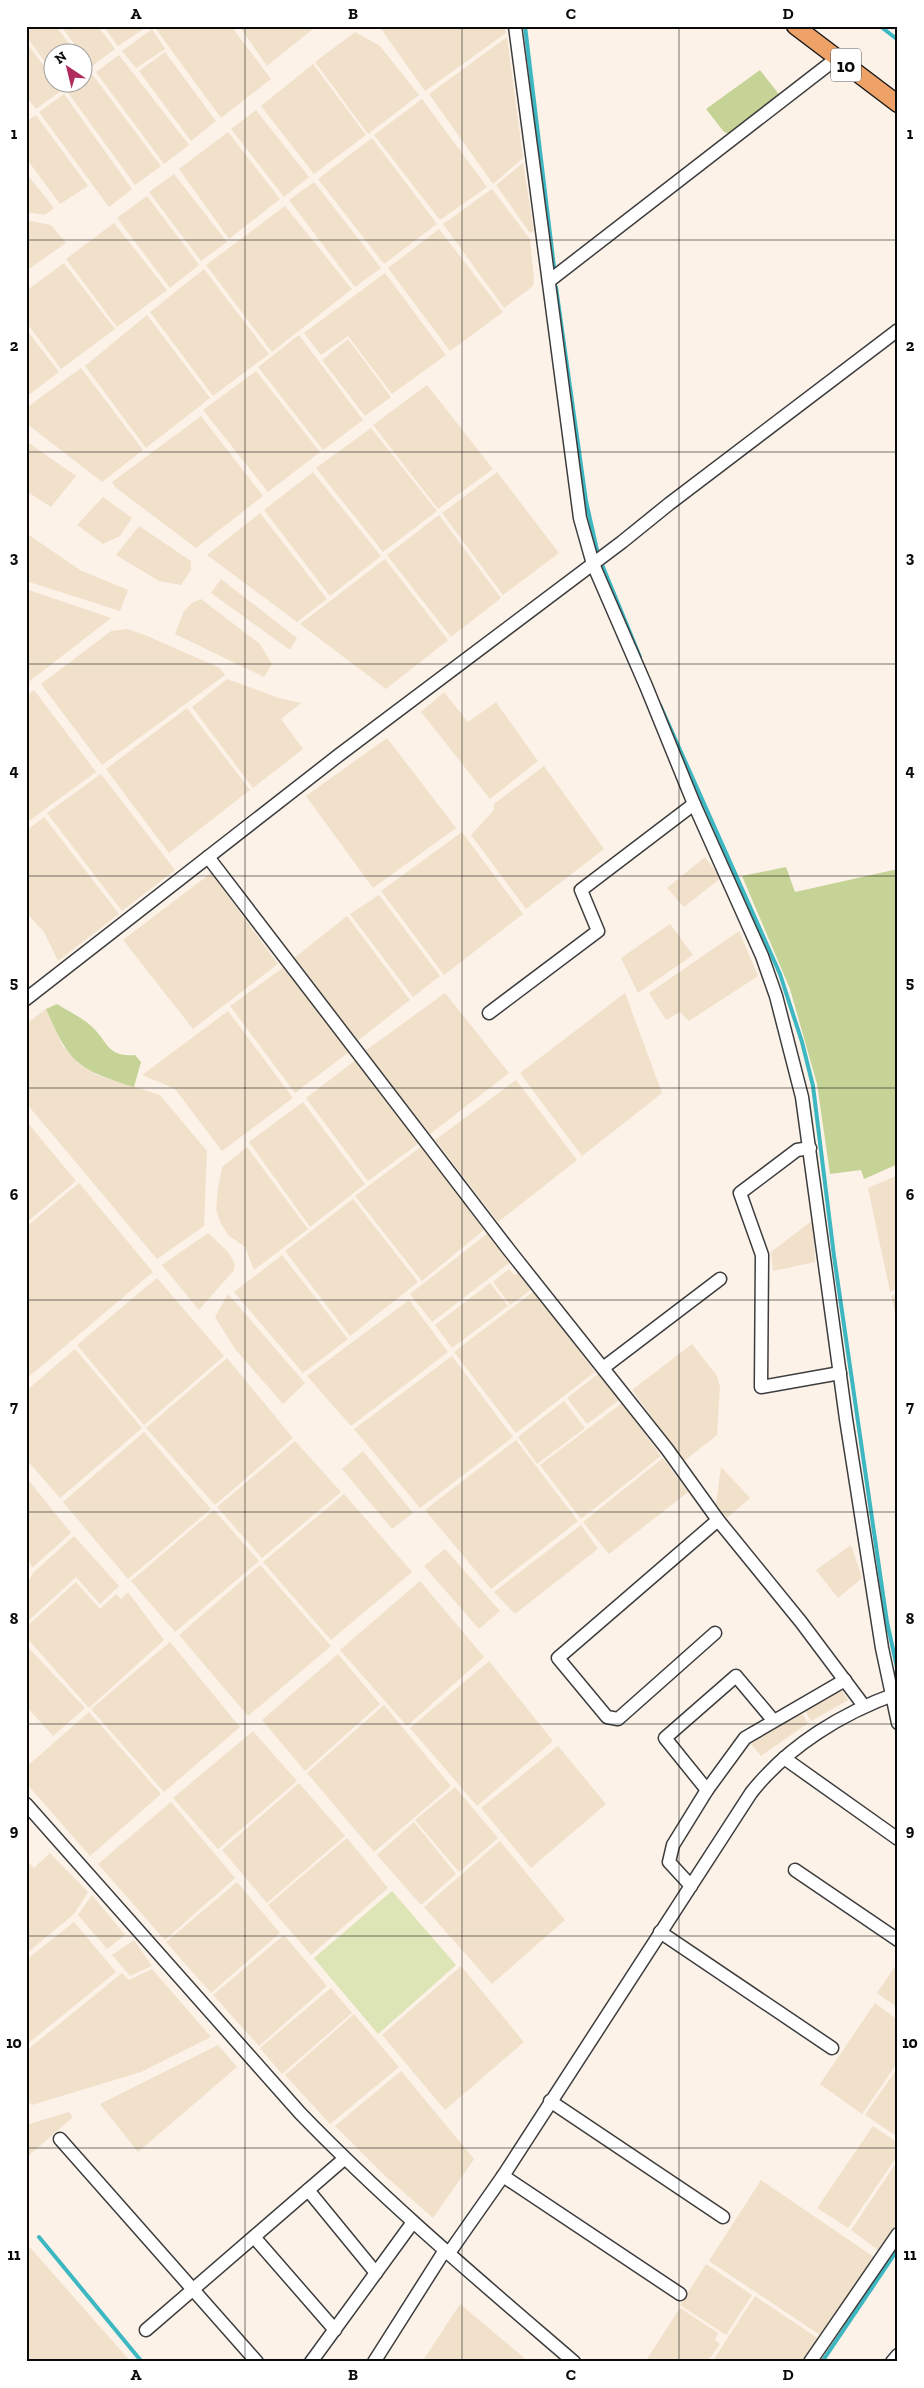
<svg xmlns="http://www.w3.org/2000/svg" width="924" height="2388" font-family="'Zilla Slab',serif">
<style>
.farmland{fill:#f1e1cb}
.green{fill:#dde4b5}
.forest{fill:#c5d396}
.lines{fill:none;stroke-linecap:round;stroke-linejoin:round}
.stream{stroke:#3db8c2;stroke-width:4}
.minor-casing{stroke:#3d3d3d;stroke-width:15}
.major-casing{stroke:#1b1b1b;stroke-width:19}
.minor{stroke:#fff;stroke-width:12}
.major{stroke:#eea267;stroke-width:16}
.grid{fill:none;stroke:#0a0a0a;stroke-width:1;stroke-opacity:0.55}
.labels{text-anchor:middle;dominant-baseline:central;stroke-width:5;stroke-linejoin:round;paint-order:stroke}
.shield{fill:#fff;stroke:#545454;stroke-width:1}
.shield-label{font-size:19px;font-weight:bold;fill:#0a0a0a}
.neatline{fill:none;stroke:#0a0a0a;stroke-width:2}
.grid-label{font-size:16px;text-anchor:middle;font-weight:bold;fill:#0a0a0a}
</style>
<rect width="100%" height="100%" fill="#fdf2e8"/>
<g class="farmland">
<path d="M26 26H56L75 52H52V72L26 36Z"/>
<path d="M61 26H98L115 49 91 67 82 52H80Z"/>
<path d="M103 26H144L145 28 118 46Z"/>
<path d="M159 26H231L271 79 221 118 156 29Z"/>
<path d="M239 26H311L313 29 267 66Z"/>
<path d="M379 26H505L506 33 425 91Z"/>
<path d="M152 29 165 49 136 68 122 51Z"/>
<path d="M355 32 380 46 419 95 368 134 315 62Z"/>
<path d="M507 37 523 158 493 184 429 94Z"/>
<path d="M26 42 52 77V82L56 83 62 90 36 109 26 96Z"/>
<path d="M165 52 216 121 191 141 139 71Z"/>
<path d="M119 55 189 145 164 164 96 72Z"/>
<path d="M313 64 366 135 314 174 261 106Z"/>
<path d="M92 74 161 166 135 185 67 91Z"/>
<path d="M64 94 132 189 109 207 39 112Z"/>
<path d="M422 99 487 187 440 220 374 135Z"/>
<path d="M256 110 309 177 284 197 231 129Z"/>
<path d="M36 115 88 186 60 204 26 158V122Z"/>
<path d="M228 132 280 199 229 239 179 169Z"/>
<path d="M372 138 437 224 384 264 318 179Z"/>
<path d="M523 163 534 231 530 233 496 185Z"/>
<path d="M26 173 54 208 45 215 26 212Z"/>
<path d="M174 174 227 242 201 261 149 192Z"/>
<path d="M314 182 381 268 355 287 289 200Z"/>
<path d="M492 189 530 239 534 279 533 286 504 308 443 224Z"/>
<path d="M147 196 199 265 170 288 117 218Z"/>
<path d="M285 206 352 289 272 352 206 265Z"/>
<path d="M26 220 51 225 66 243 26 271Z"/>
<path d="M114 223 167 290 117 327 66 259Z"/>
<path d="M439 229 503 312 450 351 388 268Z"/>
<path d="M64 263 115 329 61 369 26 322V291Z"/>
<path d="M204 269 269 354 213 396 150 312Z"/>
<path d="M385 273 446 355 392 394 348 336 321 355 304 333Z"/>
<path d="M147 315 210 398 146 448 85 366Z"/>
<path d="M26 329 59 372 26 397Z"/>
<path d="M299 335 363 420 323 450 258 367Z"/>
<path d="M348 339 391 397 365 416 322 360Z"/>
<path d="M81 368 143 450 102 482 26 423V408Z"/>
<path d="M256 371 320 452 268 492 203 410Z"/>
<path d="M427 385 493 469 438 509 373 425Z"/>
<path d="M201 416 263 496 196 548 115 487 112 482Z"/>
<path d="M371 428 437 511 383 552 316 468Z"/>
<path d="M26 441 76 476 51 507 26 491Z"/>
<path d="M313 472 381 556 330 596 264 510Z"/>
<path d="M497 472 559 553 503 595 442 513Z"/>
<path d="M103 497 132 518 120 536 103 544 77 525Z"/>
<path d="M260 513 327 599 297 622 207 555Z"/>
<path d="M439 515 501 598 451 637 387 555Z"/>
<path d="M139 526 191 561V570L181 585 159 581 116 555Z"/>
<path d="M26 533 80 570 128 590 120 611 26 581Z"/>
<path d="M385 559 448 640 386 689 300 624Z"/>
<path d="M221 579 297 638 290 650 211 593Z"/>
<path d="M26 589 111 618 26 684Z"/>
<path d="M201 599 260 644 272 664 264 677 175 634 184 611 192 603Z"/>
<path d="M127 629 145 635 220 668 225 675 102 765 41 684 111 631Z"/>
<path d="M227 679 279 698 301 703 281 719 303 749 253 788 192 707Z"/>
<path d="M34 690 96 772 26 823V696Z"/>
<path d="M444 692 468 722 496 702 538 761 490 799 421 712Z"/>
<path d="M187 708 250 790 169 853 106 769Z"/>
<path d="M387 738 456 828 373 888 306 796Z"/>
<path d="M544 766 604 849 526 909 471 835 494 810V804Z"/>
<path d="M101 774 175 870 122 911 47 813Z"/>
<path d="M44 817 119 914 58 961 44 932 26 912V831Z"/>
<path d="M462 832 523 914 444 975 381 891Z"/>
<path d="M705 857 721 878 684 907 667 888Z"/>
<path d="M211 873 278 964 193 1029 123 940Z"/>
<path d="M379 895 440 976 413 997 350 914Z"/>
<path d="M347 916 410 1000 356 1042 293 959Z"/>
<path d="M670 924 693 955 638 993 621 958Z"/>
<path d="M739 931 758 976 689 1021 680 1012 666 1020 649 993Z"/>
<path d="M284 967 349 1052 295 1093 230 1006Z"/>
<path d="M445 993 509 1073 430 1134 365 1051Z"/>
<path d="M625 993 662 1093 582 1156 520 1073Z"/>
<path d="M46 1009 63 1046 79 1064 97 1075 160 1095 207 1151 204 1226 157 1259 26 1103V1024Z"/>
<path d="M228 1011 293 1098 222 1151 175 1089 142 1075Z"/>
<path d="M357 1059 419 1143 368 1181 306 1098Z"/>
<path d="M516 1080 577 1160 498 1222 435 1140Z"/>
<path d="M303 1102 365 1184 310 1227 249 1142Z"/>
<path d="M26 1121 76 1181 26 1223Z"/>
<path d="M422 1146 485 1229 422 1281 355 1196Z"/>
<path d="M247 1147 308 1229 254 1270 245 1247 228 1235 220 1222 216 1209 218 1188 222 1167Z"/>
<path d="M898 1175V1288L890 1292 868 1188Z"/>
<path d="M79 1183 153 1272 26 1379V1227Z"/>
<path d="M353 1199 418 1282 350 1336 285 1251Z"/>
<path d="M813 1220 815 1262 773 1271 771 1252Z"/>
<path d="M208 1233 228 1252 235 1264 234 1270 199 1310 162 1265Z"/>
<path d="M488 1233 509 1263 432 1322 410 1294Z"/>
<path d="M282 1255 348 1339 303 1373 234 1292Z"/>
<path d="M509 1269 514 1275 519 1272 531 1290 510 1305 493 1282Z"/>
<path d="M157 1278 224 1356 144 1425 77 1345Z"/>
<path d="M490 1283 508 1306 452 1348 435 1325Z"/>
<path d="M534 1291 595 1372 516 1433 454 1352Z"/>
<path d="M898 1293V1325L891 1296Z"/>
<path d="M228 1294 305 1383 283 1404 235 1349 215 1317Z"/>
<path d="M409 1300 448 1352 351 1426 307 1376Z"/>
<path d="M692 1344 717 1376 720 1387 717 1435 684 1461 632 1390Z"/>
<path d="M75 1349 142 1428 60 1498 26 1459V1391Z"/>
<path d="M452 1356 513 1437 420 1508 354 1429Z"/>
<path d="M227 1358 293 1438 215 1505 146 1428Z"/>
<path d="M598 1374 619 1400 587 1424 567 1398Z"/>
<path d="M564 1401 585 1428 537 1464 518 1437Z"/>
<path d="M622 1403 661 1456 581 1519 540 1465Z"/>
<path d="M144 1432 211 1509 128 1579 63 1502Z"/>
<path d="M516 1440 578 1521 491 1589 425 1510Z"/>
<path d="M295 1441 341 1492 262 1558 217 1507Z"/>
<path d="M363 1451 413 1513 392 1529 342 1469Z"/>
<path d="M663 1458 688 1492 609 1554 583 1522Z"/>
<path d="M721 1467 750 1498 727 1518 716 1504Z"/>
<path d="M26 1477 71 1533 32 1568 26 1553Z"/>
<path d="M344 1494 412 1572 331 1640 263 1562Z"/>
<path d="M214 1510 259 1561 175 1632 131 1581Z"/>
<path d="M581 1525 598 1549 515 1614 494 1592Z"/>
<path d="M74 1536 119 1586 100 1604 76 1577 26 1623V1586L33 1573Z"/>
<path d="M851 1545 862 1578 838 1598 816 1570Z"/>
<path d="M445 1549 500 1611 479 1629 424 1566Z"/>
<path d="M260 1565 331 1646 248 1716 179 1635Z"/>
<path d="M420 1581 484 1657 407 1726 340 1650Z"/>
<path d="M76 1582 100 1609 116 1594 121 1599 128 1592 164 1640 89 1708 26 1637V1627Z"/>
<path d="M170 1642 240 1727 164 1792 91 1709Z"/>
<path d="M26 1645 85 1708 53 1736 26 1706Z"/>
<path d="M338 1654 380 1704 305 1771 262 1720Z"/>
<path d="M489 1661 553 1741 477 1806 410 1728Z"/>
<path d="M836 1690H842L848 1700 811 1721 804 1709Z"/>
<path d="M384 1705 451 1786 374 1852 307 1773Z"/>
<path d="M801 1711 808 1723 761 1756 749 1742Z"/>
<path d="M89 1712 161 1794 90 1856 26 1783V1767Z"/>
<path d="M253 1731 297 1781 218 1849 173 1798Z"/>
<path d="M558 1746 606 1804 531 1868 481 1808Z"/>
<path d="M299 1783 345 1836 267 1903 222 1850Z"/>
<path d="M455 1787 498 1838 459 1872 415 1820Z"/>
<path d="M171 1802 235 1878 165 1940 98 1864Z"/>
<path d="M414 1822 456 1874 421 1905 377 1855Z"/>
<path d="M347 1838 388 1888 311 1955 268 1905Z"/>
<path d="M500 1841 565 1920 492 1984 424 1907Z"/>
<path d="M50 1853 88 1892 74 1914 26 1954V1860L34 1868Z"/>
<path d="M237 1882 280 1933 211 1993 166 1942Z"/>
<path d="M92 1895 125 1935 107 1949 78 1915Z"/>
<path d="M74 1922 116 1972 26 2045V1960Z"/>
<path d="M284 1935 327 1986 259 2046 213 1995Z"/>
<path d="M134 1940 152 1966 130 1976 112 1955Z"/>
<path d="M898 1962V2008L877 1993Z"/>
<path d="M461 1966 524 2042 445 2110 382 2035Z"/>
<path d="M152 1969 211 2037 141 2072 32 2105 26 2099V2051L122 1973 129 1980Z"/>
<path d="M331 1988 352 2013 282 2074 260 2048Z"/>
<path d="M875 2003 898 2020V2062L862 2114 820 2084Z"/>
<path d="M354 2014 399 2067 330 2124 285 2075Z"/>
<path d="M218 2045 237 2067 138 2152 100 2104Z"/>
<path d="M898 2067V2137L865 2115Z"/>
<path d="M401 2071 474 2159 433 2218 383 2174 335 2126Z"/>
<path d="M69 2112 73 2117 26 2158V2125Z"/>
<path d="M873 2126 898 2143V2155L848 2228 817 2208Z"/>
<path d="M898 2160V2222L878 2250 851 2230Z"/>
<path d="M761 2180 874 2257 820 2335 709 2261Z"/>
<path d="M26 2243 131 2362H26Z"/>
<path d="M706 2264 752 2295 726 2335 680 2305Z"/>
<path d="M755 2296 819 2339 803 2362H712Z"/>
<path d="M460 2304 529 2362H422Z"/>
<path d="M680 2308 718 2333 715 2340 720 2344 707 2362H645Z"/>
</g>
<path class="green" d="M392 1891 456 1965 378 2034 314 1958Z"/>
<g class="forest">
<path d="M760 70 781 97 731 134 724 132 706 109Z"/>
<path d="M786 867 795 892 898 869V1164L864 1179 861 1170 830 1174 817 1084 790 989 742 876Z"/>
<path d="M57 1004C68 1011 81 1017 90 1025 109 1041 105 1057 135 1055L141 1062 134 1087C77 1069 70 1064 46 1009Z"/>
</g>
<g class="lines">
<g class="stream">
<path d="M525 26 554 267"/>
<path d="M880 26 898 40"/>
<path d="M556 287 586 501 597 550"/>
<path d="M603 567 640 657"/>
<path d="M660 705 780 974 802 1042 813 1086 834 1256 887 1622 898 1672"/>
<path d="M39 2237 142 2362"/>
<path d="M822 2362 898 2249"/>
</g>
<defs>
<g id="minor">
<path d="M515 26 580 518 593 564 646 686 694 804 762 956 776 996 802 1097 846 1419 882 1648 898 1723"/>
<path d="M549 281 837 58"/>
<path d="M208 857 509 1250 667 1449 718 1520 801 1622 864 1706"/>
<path d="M26 999 339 755 622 542 669 504 898 330"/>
<path d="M489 1013 598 931 581 890 694 804"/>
<path d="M810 1148 797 1150 740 1193 762 1255 761 1387 840 1373"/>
<path d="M603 1368 720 1279"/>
<path d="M715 1633 618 1719 607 1717 558 1658 718 1520"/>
<path d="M784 1758 898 1839"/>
<path d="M707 1790 665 1738 736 1676 773 1720"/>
<path d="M26 1804 300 2113C386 2202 480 2281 574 2362"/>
<path d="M795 1870 898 1940"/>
<path d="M691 1886 669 1862 673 1845 707 1790 745 1738 845 1680"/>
<path d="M660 1932 832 2048"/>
<path d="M550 2101 723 2217"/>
<path d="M60 2139 257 2362"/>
<path d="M503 2176 680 2294"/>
<path d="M308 2190 376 2273"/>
<path d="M254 2237 335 2330"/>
<path d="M449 2253 503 2176 751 1793C788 1746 842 1713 898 1693"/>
<path d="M146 2330 344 2159"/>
<path d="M311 2362 413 2222"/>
<path d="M374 2362 445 2250"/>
<path d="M810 2362 898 2234"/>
<path d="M892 2362 898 2355"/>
</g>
<path id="major" d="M795 26 898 104"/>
</defs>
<use href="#minor" class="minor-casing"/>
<use href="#major" class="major-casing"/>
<use href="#minor" class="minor"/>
<use href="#major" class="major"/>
</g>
<path class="grid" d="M245 26V2362M462 26V2362M679 26V2362M26 240H898M26 452H898M26 664H898M26 876H898M26 1088H898M26 1300H898M26 1512H898M26 1724H898M26 1936H898M26 2148H898"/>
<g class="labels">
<rect class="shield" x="831" y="48.5" width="30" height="33" rx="4"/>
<g class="shield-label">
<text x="846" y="65">10</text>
</g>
</g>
<rect width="924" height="2388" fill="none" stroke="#ffffff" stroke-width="55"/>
<g transform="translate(68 68) rotate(325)"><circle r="24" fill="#ffffff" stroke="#9d9d9d"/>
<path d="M0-4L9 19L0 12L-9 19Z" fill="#ae2d5d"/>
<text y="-8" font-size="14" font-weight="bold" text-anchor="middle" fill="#0a0a0a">N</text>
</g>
<rect x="28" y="28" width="868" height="2332" class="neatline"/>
<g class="grid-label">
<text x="136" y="19">A</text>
<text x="353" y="19">B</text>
<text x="571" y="19">C</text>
<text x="788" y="19">D</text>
<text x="14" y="139">1</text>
<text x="910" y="139">1</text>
<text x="14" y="351">2</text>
<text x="910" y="351">2</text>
<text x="14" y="563">3</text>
<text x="910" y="563">3</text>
<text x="14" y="776">4</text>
<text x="910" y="776">4</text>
<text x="14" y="988">5</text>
<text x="910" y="988">5</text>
<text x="14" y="1200">6</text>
<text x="910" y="1200">6</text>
<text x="14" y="1412">7</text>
<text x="910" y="1412">7</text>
<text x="14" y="1624">8</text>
<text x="910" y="1624">8</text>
<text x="14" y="1836">9</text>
<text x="910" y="1836">9</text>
<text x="14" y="2048">10</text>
<text x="910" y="2048">10</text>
<text x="14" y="2260">11</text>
<text x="910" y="2260">11</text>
<text x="136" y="2380">A</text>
<text x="353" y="2380">B</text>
<text x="571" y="2380">C</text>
<text x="788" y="2380">D</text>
</g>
</svg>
